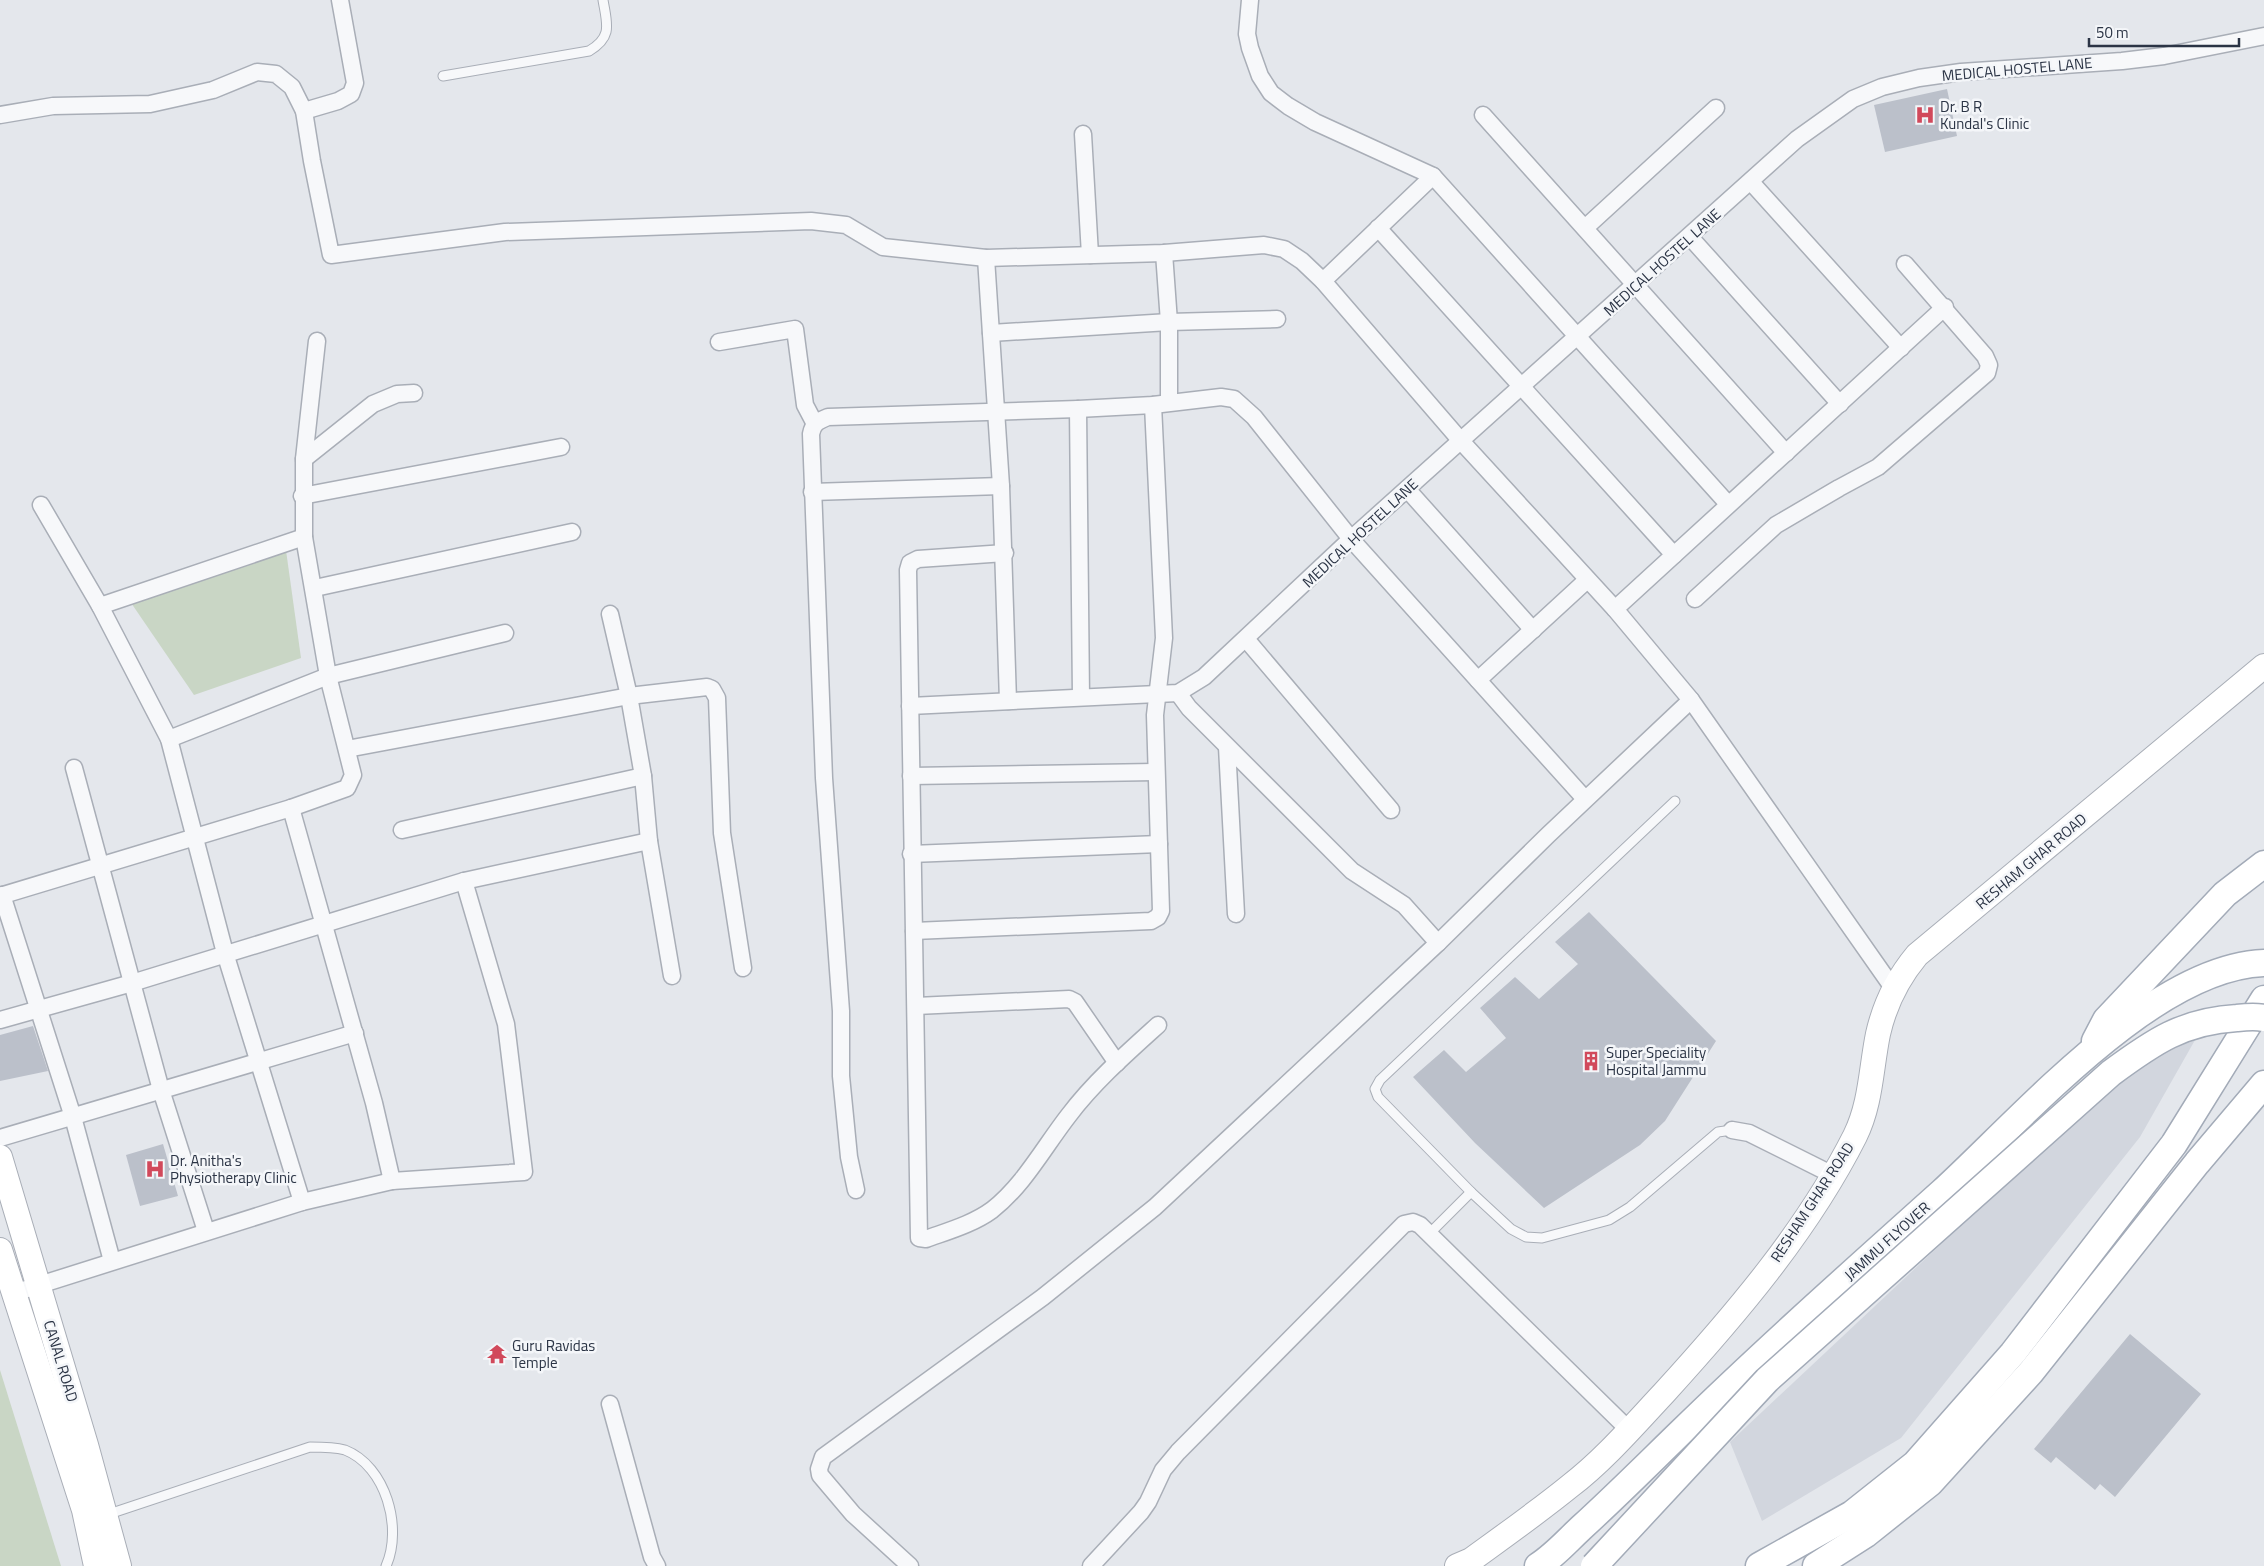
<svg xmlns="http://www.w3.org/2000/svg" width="2264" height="1566" font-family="'Titillium Web',sans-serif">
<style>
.built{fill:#d2d6de}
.green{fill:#c9d6c5}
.building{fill:#bbc0ca}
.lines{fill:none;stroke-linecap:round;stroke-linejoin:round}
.lane-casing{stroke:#a9aeb7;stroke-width:11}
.street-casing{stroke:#a9aeb7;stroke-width:19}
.secondary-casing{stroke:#a9aeb7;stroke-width:26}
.primary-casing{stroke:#a3abb8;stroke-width:29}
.lane{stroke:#f7f8fa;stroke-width:9}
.street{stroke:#f7f8fa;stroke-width:16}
.secondary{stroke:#fff;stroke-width:24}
.primary{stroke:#fff;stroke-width:26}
.primary-bridge-casing{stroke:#a3abb8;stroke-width:29;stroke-linecap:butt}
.primary-bridge{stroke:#fff;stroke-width:26}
.labels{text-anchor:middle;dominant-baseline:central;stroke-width:5;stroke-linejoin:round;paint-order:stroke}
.street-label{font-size:15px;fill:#2b3445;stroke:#f4f6f9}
.poi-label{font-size:15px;fill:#2b3445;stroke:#f4f6f9;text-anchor:start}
</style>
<rect width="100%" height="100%" fill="#e4e7ec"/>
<path class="built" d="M2203 1026 2140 1137 1901 1438 1762 1521 1730 1442 2116 1080Z"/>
<g class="green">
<path d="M284 536 301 658 194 695 125 594Z"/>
<path d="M0 1370 61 1566H0Z"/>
</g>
<g class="building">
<path d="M1947 89 1957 136 1885 152 1874 105Z"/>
<path d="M1589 912 1716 1041 1665 1121 1640 1145 1544 1208 1475 1143 1413 1077 1444 1050 1466 1072 1506 1038 1480 1008 1515 977 1539 999 1578 964 1555 942Z"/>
<path d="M33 1026 48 1071 0 1081V1035Z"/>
<path d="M163 1144 178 1196 140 1206 126 1155Z"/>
<path d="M2130 1334 2201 1394 2115 1497 2100 1484 2095 1490 2056 1457 2051 1463 2034 1449Z"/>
</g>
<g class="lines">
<defs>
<g id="lane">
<path d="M443 76 589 51C613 37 607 24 603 0"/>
<path d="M1471 1192 1378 1097 1375 1089 1380 1080 1675 801"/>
<path d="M1429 1234 1471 1192 1511 1229 1526 1237 1542 1238 1609 1220 1630 1207 1718 1132 1732 1130"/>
<path d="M106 1515 310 1447C321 1447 334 1447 345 1450 386 1466 403 1528 386 1566"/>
</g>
<g id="street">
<path d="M1250 0 1247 34 1250 48 1260 76 1271 93 1288 106 1315 122 1433 176 1728 504"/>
<path d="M304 111 338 101 351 94 355 83 340 0"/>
<path d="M0 115 53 106 150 104 213 90 257 72 276 74 292 87 304 111 312 161 331 255 505 232 811 221 846 225 883 247 986 258 1164 253 1264 245 1284 249 1302 261 1323 281 1461 441 1615 609 1691 700 1893 988"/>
<path d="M1483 115 1786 453"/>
<path d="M1083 134 1090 255"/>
<path d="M1751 182 1901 348"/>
<path d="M1378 228 1674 555 1945 307"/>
<path d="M1585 228 1716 108"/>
<path d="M1690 237 1840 404"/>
<path d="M1164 253 1169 322V402"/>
<path d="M986 258 1001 486 1008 701"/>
<path d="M1323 281 1433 176"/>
<path d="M991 333 1169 322 1277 319"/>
<path d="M719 342 795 329 805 405 815 424"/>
<path d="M1078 409 1081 697"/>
<path d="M304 459 373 404 397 394 414 393"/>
<path d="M1407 489 1533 630"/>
<path d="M812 492 1001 486"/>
<path d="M302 496 561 447"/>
<path d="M41 505 100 606 169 739 225 953 302 1202"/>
<path d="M1005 553 918 559 910 563 908 570 919 1238 926 1239C948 1231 973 1224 992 1210 1024 1185 1044 1147 1069 1115 1094 1082 1127 1053 1158 1025"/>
<path d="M315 588 572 532"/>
<path d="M1695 599 1776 525 1839 488 1878 467 1987 373 1989 365 1985 356 1905 264"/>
<path d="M100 606 304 537"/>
<path d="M1615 609 1674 555"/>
<path d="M610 614 629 696 643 776 649 841 672 976"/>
<path d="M1246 639 1391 810"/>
<path d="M1478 680 1587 580"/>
<path d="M1178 693 1189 708 1352 871 1404 905 1438 943"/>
<path d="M910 706 1178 693 1204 677 1351 539 1797 139 1853 99 1882 87 1919 78 1961 72 2122 61 2164 56 2264 36"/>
<path d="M169 739 328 676 505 633"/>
<path d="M1227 747 1236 914"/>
<path d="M347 749 629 696 707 687 712 689 717 698 722 833 743 968"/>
<path d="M74 768 161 1090 206 1231"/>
<path d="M911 776 1155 772"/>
<path d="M291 808 374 1103 392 1181"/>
<path d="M402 830 643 776"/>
<path d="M911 854 1159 844"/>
<path d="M2 895 73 1117 112 1261"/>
<path d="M0 896 291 808 347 788 353 775 328 676 304 537V459L317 341"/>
<path d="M914 931 1151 921 1158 917 1161 911 1155 715 1164 638 1153 405"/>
<path d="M916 1006 1069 999 1075 1002 1117 1063"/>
<path d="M0 1020 132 983 464 881 649 841"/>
<path d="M1732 1130 1749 1133 1833 1175"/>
<path d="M0 1138 355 1033"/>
<path d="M856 1190 849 1157 841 1076V1011L824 778 811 434C813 423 818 421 828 417L1078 409 1153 405 1221 397 1234 399 1254 417 1351 539 1585 799"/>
<path d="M14 1293 302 1202 392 1181 524 1172 506 1024 464 881"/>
<path d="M610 1404 652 1557 657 1566"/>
<path d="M910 1566 853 1514 820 1475 819 1469 823 1457 1043 1297 1155 1207 1438 943 1548 835 1691 700"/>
<path d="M1091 1566 1141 1512 1148 1502 1163 1470 1178 1452 1404 1224 1413 1222 1420 1225 1629 1430"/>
</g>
<g id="secondary">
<path d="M0 1157 86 1445 119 1566"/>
<path d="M0 1250 84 1510 96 1566"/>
<path d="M1457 1566 1471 1560C1504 1536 1538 1512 1570 1486 1604 1460 1634 1425 1664 1393 1735 1315 1807 1231 1855 1136 1871 1104 1871 1068 1878 1034 1885 1003 1897 979 1917 955L2264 666"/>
</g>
<g id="primary">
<path d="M2095 1041 2106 1020 2225 894 2264 864"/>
<path d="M1538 1566C1554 1556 1567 1541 1581 1528 1615 1497 1648 1464 1681 1432 1766 1349 1854 1271 1942 1192 2021 1120 2152 967 2264 963"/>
<path d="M1759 1566 1852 1514 1915 1464 2013 1353 2174 1144 2264 999"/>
<path d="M1816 1566 1866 1534 1930 1483 2031 1372 2197 1163 2264 1084"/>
</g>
</defs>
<use href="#lane" class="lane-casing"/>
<use href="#street" class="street-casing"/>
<use href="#secondary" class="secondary-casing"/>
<use href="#primary" class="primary-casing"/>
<use href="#lane" class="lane"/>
<use href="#street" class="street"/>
<use href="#secondary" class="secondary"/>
<use href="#primary" class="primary"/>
<defs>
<path id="primary-bridge" d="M1594 1566 1767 1380 2111 1073C2153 1042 2183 1021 2237 1018 2246 1017 2255 1016 2264 1018"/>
</defs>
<use href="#primary-bridge" class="primary-bridge-casing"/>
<use href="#primary-bridge" class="primary-bridge"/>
</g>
<defs>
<symbol id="hospital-bare" viewBox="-9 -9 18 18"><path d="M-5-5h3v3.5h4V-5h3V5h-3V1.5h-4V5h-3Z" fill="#d1495b" stroke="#f4f6f9" stroke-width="2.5" paint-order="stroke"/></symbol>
<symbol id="building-bare" viewBox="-9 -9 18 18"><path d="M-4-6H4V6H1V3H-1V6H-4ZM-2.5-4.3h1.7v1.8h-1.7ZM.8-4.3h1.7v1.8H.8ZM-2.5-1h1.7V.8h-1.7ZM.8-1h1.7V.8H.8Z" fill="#d1495b" stroke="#f4f6f9" stroke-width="2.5" paint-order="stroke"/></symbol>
<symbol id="temple-bare" viewBox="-9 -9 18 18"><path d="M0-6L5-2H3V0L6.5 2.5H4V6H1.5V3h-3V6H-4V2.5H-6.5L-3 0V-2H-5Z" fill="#d1495b" stroke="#f4f6f9" stroke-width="2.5" paint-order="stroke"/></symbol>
</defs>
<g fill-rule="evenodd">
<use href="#hospital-bare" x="1911" y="101" width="28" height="28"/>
<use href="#building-bare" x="1577" y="1047" width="28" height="28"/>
<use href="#hospital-bare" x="141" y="1155" width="28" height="28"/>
<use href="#temple-bare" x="483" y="1340" width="28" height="28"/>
</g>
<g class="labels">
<g class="street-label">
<text transform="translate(2017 69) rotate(-5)">MEDICAL HOSTEL LANE</text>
<text transform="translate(1662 262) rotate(-42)">MEDICAL HOSTEL LANE</text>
<text transform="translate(1360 533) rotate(-43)">MEDICAL HOSTEL LANE</text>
<text transform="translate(2031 861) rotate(-40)">RESHAM GHAR ROAD</text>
<text transform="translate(1812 1202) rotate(-57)">RESHAM GHAR ROAD</text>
<text transform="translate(1887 1241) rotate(-42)">JAMMU FLYOVER</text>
<text transform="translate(61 1361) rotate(73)">CANAL ROAD</text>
</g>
<g class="poi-label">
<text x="1940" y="106">Dr. B R<tspan x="1940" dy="17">Kundal's Clinic</tspan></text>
<text x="1606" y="1052">Super Speciality<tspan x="1606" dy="17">Hospital Jammu</tspan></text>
<text x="170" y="1160">Dr. Anitha's<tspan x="170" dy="17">Physiotherapy Clinic</tspan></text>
<text x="512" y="1345">Guru Ravidas<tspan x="512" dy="17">Temple</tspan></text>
</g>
</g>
<path d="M2089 38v8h150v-8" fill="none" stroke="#2b3445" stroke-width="2.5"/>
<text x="2096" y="38" font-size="15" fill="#2b3445" stroke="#f4f6f9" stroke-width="4" paint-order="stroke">50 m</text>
</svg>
